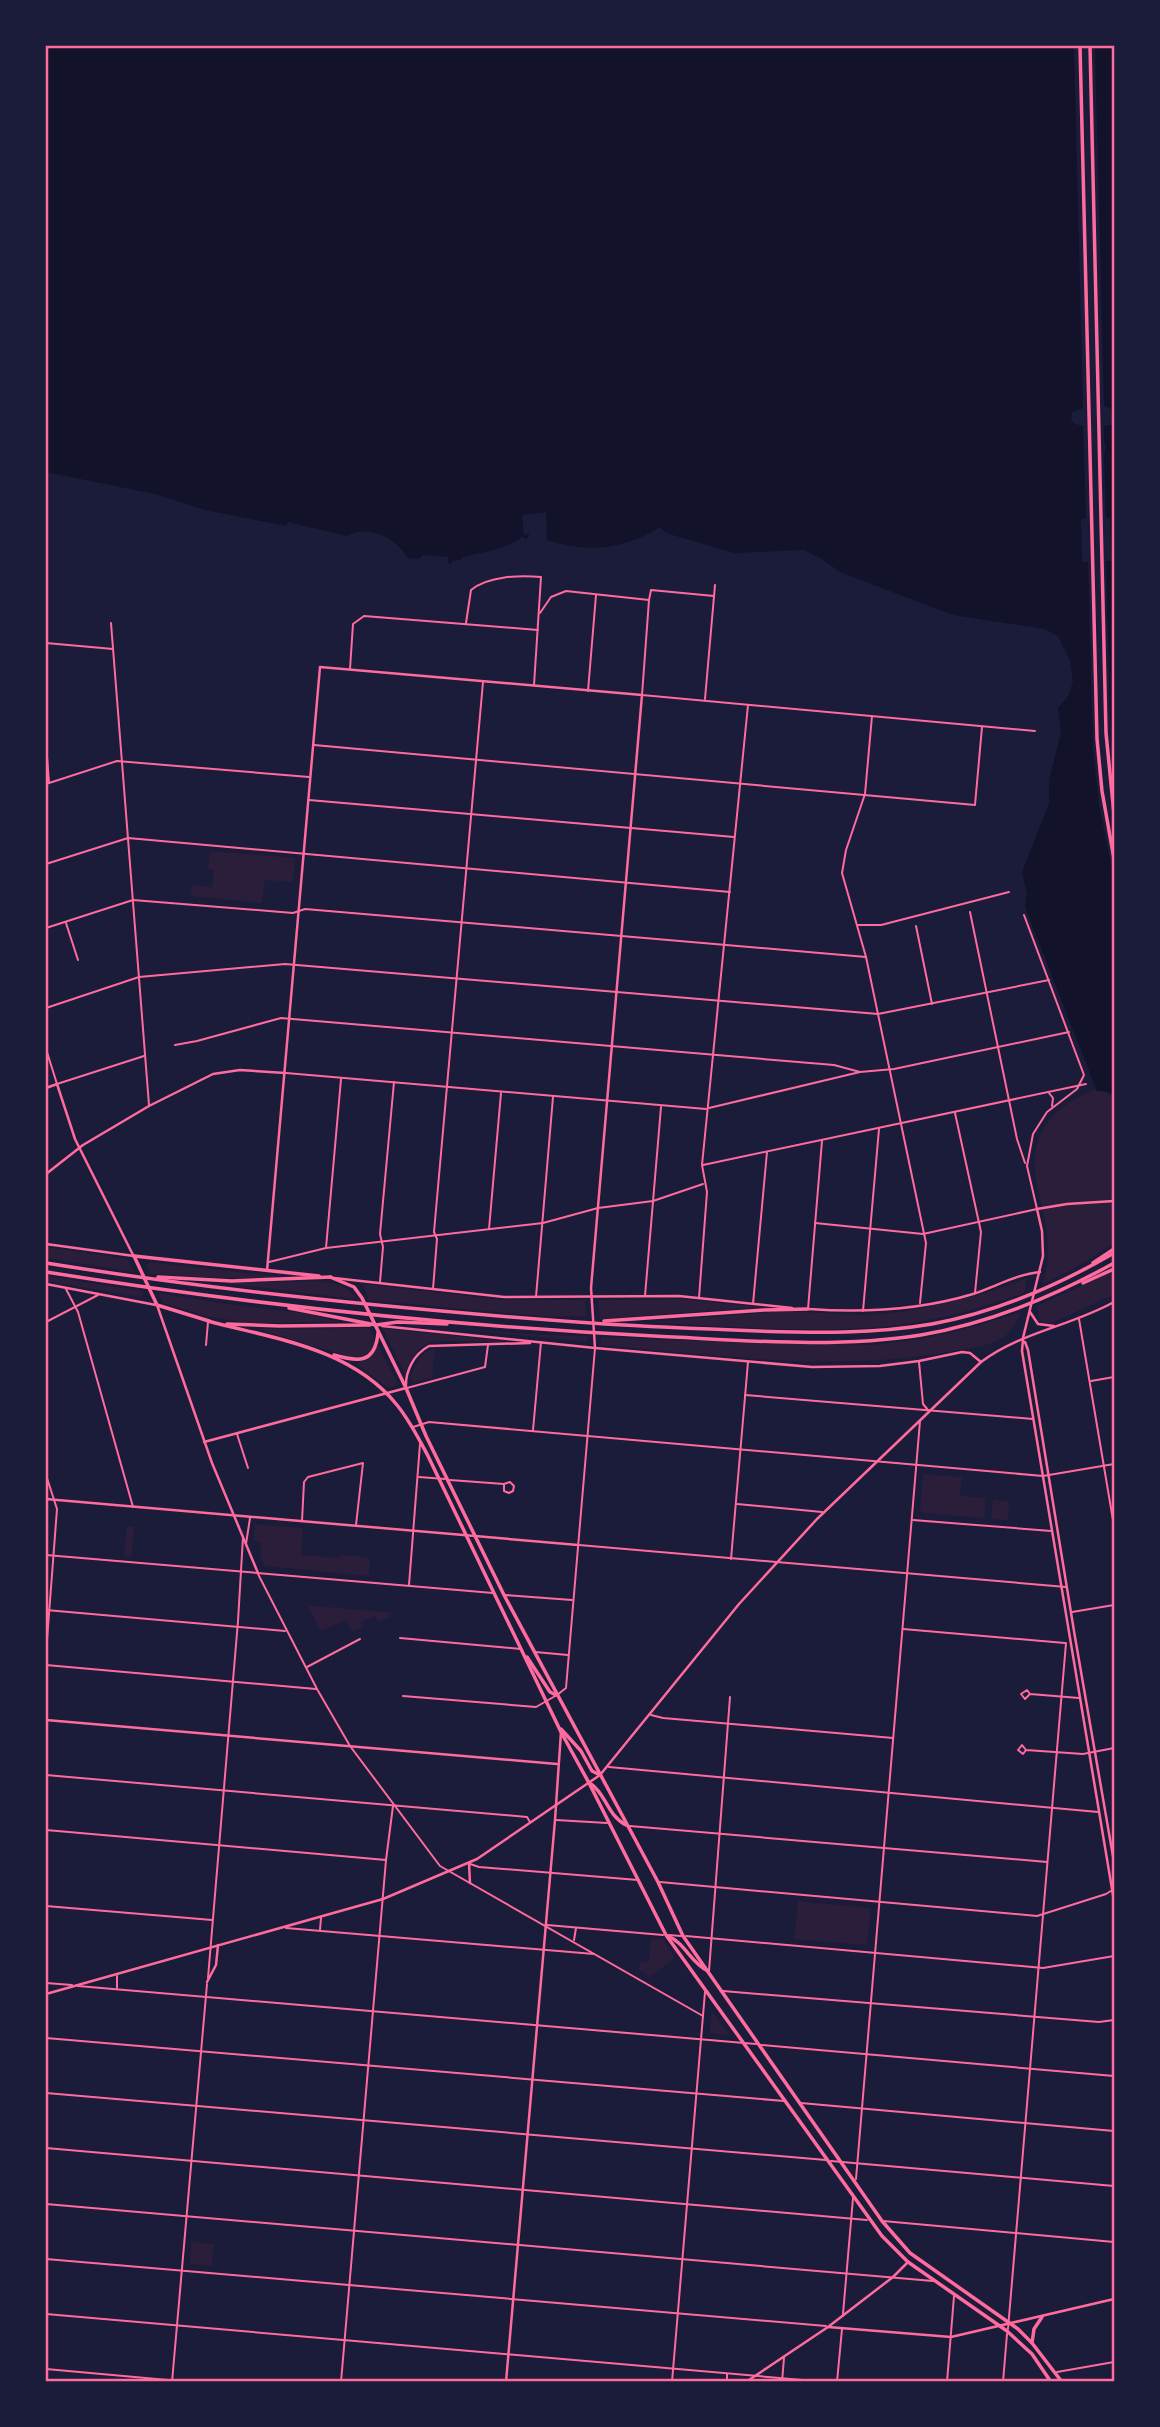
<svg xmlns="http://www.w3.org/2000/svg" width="1160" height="2427" font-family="'Asap Condensed',sans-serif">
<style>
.green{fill:#2a1e3b}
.water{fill:#12122b}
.pier{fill:#1b1b3a}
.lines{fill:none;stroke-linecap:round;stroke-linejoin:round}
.minor{stroke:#ff6b9d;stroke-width:2}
.tertiary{stroke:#ff6b9d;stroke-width:2.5}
.secondary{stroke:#ff6b9d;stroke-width:2.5}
.primary{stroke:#ff6b9d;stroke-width:3.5}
.motorway{stroke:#ff6b9d;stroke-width:3.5}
.neatline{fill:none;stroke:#ff6b9d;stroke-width:2.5}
</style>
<rect width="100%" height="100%" fill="#1b1b3a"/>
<g class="green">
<path d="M210 851 295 858 293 882 265 880 262 903 191 896 192 885 212 887 214 870 208 869Z"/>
<path d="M1096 1089 1114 1095V1243L1068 1272 1043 1284C1046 1270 1049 1258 1048 1243 1047 1218 1036 1193 1035 1168 1032 1127 1061 1103 1096 1089Z"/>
<path d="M46 1247 127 1259 134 1272 46 1258Z"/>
<path d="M149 1262 275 1276V1278L235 1279V1277L222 1278 150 1274 147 1265Z"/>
<path d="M1114 1271V1294L1054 1322 1044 1324 1039 1321 1037 1306Z"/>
<path d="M46 1276 142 1291 143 1295 140 1297 46 1281Z"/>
<path d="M1027 1278 1024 1293 1019 1295C969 1312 917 1326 864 1328 793 1332 721 1326 650 1322L784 1311 863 1315 902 1312 979 1295Z"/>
<path d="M314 1281C332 1283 346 1282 356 1299L222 1283Z"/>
<path d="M364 1284 502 1300H585L586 1316 551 1317 368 1300Z"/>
<path d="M158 1293 227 1304 308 1314 340 1322 246 1323 202 1315 164 1303Z"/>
<path d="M680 1299 761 1307 600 1319 598 1300Z"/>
<path d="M1022 1312C1016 1320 1014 1330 1004 1337 990 1347 970 1348 953 1351 836 1373 718 1355 601 1345V1337L719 1342 874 1345 921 1339 962 1330Z"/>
<path d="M370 1328C376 1341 376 1349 363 1357L354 1358 263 1331V1329Z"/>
<path d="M382 1328 495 1340 504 1342C488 1342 441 1339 429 1343 416 1348 409 1362 405 1374Z"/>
<path d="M448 1328 544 1335 587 1336V1342Z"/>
<path d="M378 1346 397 1382 396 1386 387 1387 358 1365 359 1362 371 1357Z"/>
<path d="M435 1349 432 1378 414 1383 410 1378C415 1365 420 1351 435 1349Z"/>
<path d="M923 1474 962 1477 960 1496 986 1498 984 1518 924 1513 920 1511Z"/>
<path d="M993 1500 1009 1501 1008 1520 991 1519Z"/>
<path d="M255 1524 303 1528 301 1555 339 1558 340 1555 367 1557 370 1561 369 1576 265 1566 260 1555 261 1543 253 1540Z"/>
<path d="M127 1526 134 1527 132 1556H124Z"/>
<path d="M307 1605 392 1613 389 1618 378 1622 375 1616 361 1622 362 1627 352 1632 346 1620 321 1631Z"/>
<path d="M798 1901 871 1908 867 1945 794 1939Z"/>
<path d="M651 1939H663L675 1958 650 1977 638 1969 641 1962H649Z"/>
<path d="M712 2011 730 2036 710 2033Z"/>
<path d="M191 2242 214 2244 212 2266 190 2264Z"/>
</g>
<path class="water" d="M46 46H1114V1095L1104 1091H1097L1025 907 1027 894 1022 872 1049 804V781L1061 733 1058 708 1069 695 1073 681 1070 661 1058 636 1045 629 953 615 840 572 822 559 804 550 734 553 666 533 660 527C624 550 586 553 547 540L546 512 522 515 524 535 529 533 528 538 525 539 523 536C505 550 483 552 462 557V559L452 561 451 564H449L448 557 423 555 419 559 408 558C396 538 370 524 347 536L288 522 286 526 205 510 155 494 46 472Z"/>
<path class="pier" d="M1069 46H1095L1104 406 1114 410V422L1112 425 1104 426V444H1106L1104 456 1106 518H1110L1112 561H1106L1110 711 1114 784V879L1099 805 1093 749 1088 562H1082L1081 519 1086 518 1083 426 1075 424 1071 419 1072 412 1083 408 1074 46Z"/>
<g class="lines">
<g class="minor">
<path d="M649 600 642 695 1035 731"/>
<path d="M540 613 551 597 566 591 649 600 651 590 714 596"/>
<path d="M111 623 149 1105"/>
<path d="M466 623 471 590C488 576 520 575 541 577L534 685"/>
<path d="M46 643 113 649"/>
<path d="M350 669 353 624 364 616 538 630"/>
<path d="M588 691 596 595"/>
<path d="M705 699 715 585"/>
<path d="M872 716 865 794 846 850 842 873 866 957 926 1243 920 1303"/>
<path d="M46 743 49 783"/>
<path d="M314 745 975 805 982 727"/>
<path d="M46 784 117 761 309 777"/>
<path d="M309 800 734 837"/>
<path d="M46 864 128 838 730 892"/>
<path d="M970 912 1017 1139 1025 1163"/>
<path d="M66 923 78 960"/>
<path d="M858 925H881L1009 892"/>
<path d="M916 926 932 1004"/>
<path d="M46 928 133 900 293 913 305 909 866 957"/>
<path d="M46 1008 139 977 285 964 878 1014 1049 980"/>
<path d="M175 1045 197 1041 281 1018 834 1065 860 1072"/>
<path d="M46 1049 57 1084 144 1056"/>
<path d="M286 1073 706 1109"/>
<path d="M1049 1093 1053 1098 1052 1106"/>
<path d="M709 1108 860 1072 894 1069 1069 1032"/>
<path d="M955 1113 981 1232 975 1293"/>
<path d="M703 1165 1086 1084"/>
<path d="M815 1223 923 1234 1037 1209 1027 1166 1033 1134 1047 1112 1077 1089 1084 1075 1024 915"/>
<path d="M489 1229 501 1093"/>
<path d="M326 1248 341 1079"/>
<path d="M269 1262 326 1248 543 1223 598 1208 653 1201 703 1184"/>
<path d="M380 1282 383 1247 380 1234 394 1082"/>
<path d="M66 1289 78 1312 133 1507"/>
<path d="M433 1289 437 1239 434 1232 483 682"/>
<path d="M645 1296 661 1107"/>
<path d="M536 1297 553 1097"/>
<path d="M699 1298 707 1192 702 1165 748 705"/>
<path d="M753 1304 767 1152"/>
<path d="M808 1309 822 1141"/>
<path d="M863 1311 879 1129"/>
<path d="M1079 1319 1114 1526"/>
<path d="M46 1322 98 1295"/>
<path d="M206 1345 208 1322"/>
<path d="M919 1362 923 1404 928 1410"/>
<path d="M1091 1381 1114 1377"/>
<path d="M407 1388 485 1367 488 1345"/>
<path d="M745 1395 1033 1419"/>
<path d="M413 1427 429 1422 1043 1476 1114 1464"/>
<path d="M533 1430 541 1342"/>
<path d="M237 1434 248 1468"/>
<path d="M46 1475 57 1509 46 1653"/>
<path d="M419 1477 445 1479"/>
<path d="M450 1480 504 1484 510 1482 514 1486 513 1491 509 1493 504 1491V1484"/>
<path d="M737 1504 822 1512"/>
<path d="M913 1520 1051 1531"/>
<path d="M302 1521 304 1482 308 1477 363 1463 356 1525"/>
<path d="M246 1544 250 1518"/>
<path d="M579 1545 1066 1587"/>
<path d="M46 1555 493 1593"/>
<path d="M731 1559 748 1362"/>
<path d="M258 1574 317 1689 350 1746 440 1866 703 2016"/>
<path d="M409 1585 420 1444"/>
<path d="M505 1595 572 1600"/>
<path d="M46 1610 285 1631"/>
<path d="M1072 1612 1114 1605"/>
<path d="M903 1629 1065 1643"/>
<path d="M400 1638 521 1649"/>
<path d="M535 1652 568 1655"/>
<path d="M46 1665 316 1689"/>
<path d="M307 1667 360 1639"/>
<path d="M1030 1694 1025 1699 1021 1694 1027 1690 1030 1694 1079 1698"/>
<path d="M403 1696 536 1707 557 1695 566 1688 595 1348"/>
<path d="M651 1715 663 1718 893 1738"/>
<path d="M1026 1750 1023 1754 1018 1750 1022 1745 1026 1750 1083 1754 1114 1748"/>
<path d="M609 1767 1098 1812"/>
<path d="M46 1775 527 1817 530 1822"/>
<path d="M556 1820 607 1823"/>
<path d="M630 1826 1047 1862"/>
<path d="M46 1830 386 1860"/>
<path d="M470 1864 479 1867 638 1880"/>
<path d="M660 1882 1037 1916 1106 1894 1114 1889"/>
<path d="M46 1906 212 1920"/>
<path d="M547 1925 663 1935"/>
<path d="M286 1928 594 1954"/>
<path d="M320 1930 321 1918"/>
<path d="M669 1935 681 1936"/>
<path d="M686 1936 1043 1968 1114 1956"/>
<path d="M574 1940 576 1928"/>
<path d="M709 1971 730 1697"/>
<path d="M208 1978 238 1621 243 1537"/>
<path d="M46 1983 72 1985"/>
<path d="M78 1986 756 2044"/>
<path d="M117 1988V1976"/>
<path d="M723 1991 1099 2022 1114 2020"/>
<path d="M46 2038 784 2101"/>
<path d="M761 2045 1114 2076"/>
<path d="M46 2093 826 2160"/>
<path d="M801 2103 1114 2131"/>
<path d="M46 2148 867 2220"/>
<path d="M831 2161 1114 2186"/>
<path d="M856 2179 920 1421"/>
<path d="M46 2204 933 2281"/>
<path d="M883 2221 1114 2242"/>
<path d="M46 2259 826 2326"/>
<path d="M46 2314 826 2382"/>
<path d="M843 2314 853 2198"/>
<path d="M1008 2329 1066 1643"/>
<path d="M46 2369 190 2382"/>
<path d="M1057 2372 1114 2362"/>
<path d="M172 2382 207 1984"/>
<path d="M341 2382 386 1860 393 1806"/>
<path d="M672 2382 705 1992"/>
<path d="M727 2382V2374"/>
<path d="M782 2382 784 2358"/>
<path d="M837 2382 842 2329"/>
<path d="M947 2382 954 2296"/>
<path d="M1003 2382 1007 2334"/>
</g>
<g class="tertiary">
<path d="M46 1088 57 1084 75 1139 133 1255"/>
<path d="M46 1174 83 1145 149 1106 213 1074 240 1070 285 1073"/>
<path d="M267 1271 320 667 642 695 591 1288 595 1348"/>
<path d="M334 1278 504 1297 679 1296 792 1308"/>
<path d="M157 1305 212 1463 258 1573"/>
<path d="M809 1309C864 1313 920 1310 973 1294 995 1287 1017 1274 1040 1272"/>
<path d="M1030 1312 1038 1324 1054 1326"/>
<path d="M382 1326 595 1348 812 1367 880 1366 919 1361 962 1352 970 1353 981 1362"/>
<path d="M1023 1338 1043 1256 1042 1231 1037 1209 1067 1204 1114 1201"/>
<path d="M204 1442 406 1388C405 1371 414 1354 429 1346L530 1343"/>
<path d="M46 1499 578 1545"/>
<path d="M46 1720 557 1764"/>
<path d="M469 1863 470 1883"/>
<path d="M207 1982 216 1965 218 1945"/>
<path d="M46 1994 383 1899 477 1859 600 1775 739 1604 817 1519 981 1362C1021 1332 1071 1326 1114 1302"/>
<path d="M828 2327 951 2337 1114 2299"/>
<path d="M506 2382 555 1820 561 1732"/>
<path d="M746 2382 828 2327 893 2277 908 2262"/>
</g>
<g class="secondary">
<path d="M46 1244 134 1256"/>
<path d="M46 1284 156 1305"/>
<path d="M1023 1339 1022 1351 1114 1901"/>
<path d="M1025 1342 1028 1350 1075 1637 1114 1862"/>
</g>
<g class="primary">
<path d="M134 1256 319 1276"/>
<path d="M134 1256 157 1305 209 1321"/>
<path d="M330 1277 354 1287 362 1298 406 1388 426 1436 504 1595 658 1882 683 1936 882 2221 910 2253 1018 2329 1032 2343 1062 2382"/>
<path d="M208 1321C275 1339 351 1348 397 1405 410 1421 419 1439 428 1456L561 1732 589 1783 666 1935 882 2236 908 2262 1007 2331 1032 2354 1051 2382"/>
<path d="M227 1324 279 1326 370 1325"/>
<path d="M334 1355C358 1362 375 1364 378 1333"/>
<path d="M527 1657 550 1692 556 1695"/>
<path d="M561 1729 581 1751 592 1771 598 1774"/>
<path d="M591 1784C606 1794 607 1815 626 1825"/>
<path d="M668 1936C685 1943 691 1963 708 1971"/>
<path d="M1032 2343 1034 2329 1042 2317"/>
</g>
<g class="motorway">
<path d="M1080 46 1097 739 1102 791 1114 859"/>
<path d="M1090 46 1106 733 1114 814"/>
<path d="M46 1263C231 1293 418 1311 605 1324 656 1327 707 1329 758 1331 816 1333 874 1334 932 1324 997 1312 1057 1286 1114 1253"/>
<path d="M1093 1263 1114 1249"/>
<path d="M46 1272C247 1304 450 1326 654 1336 742 1340 833 1349 921 1335 991 1323 1053 1297 1114 1263"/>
<path d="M158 1277 232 1281 331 1277"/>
<path d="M1083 1283 1114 1269"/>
<path d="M289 1308 376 1325 398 1322 447 1324"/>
<path d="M604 1321 764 1310 808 1309"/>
</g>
</g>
<rect width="1160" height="2427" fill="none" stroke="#1b1b3a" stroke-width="94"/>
<rect x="47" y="47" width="1066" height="2333" class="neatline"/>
</svg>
